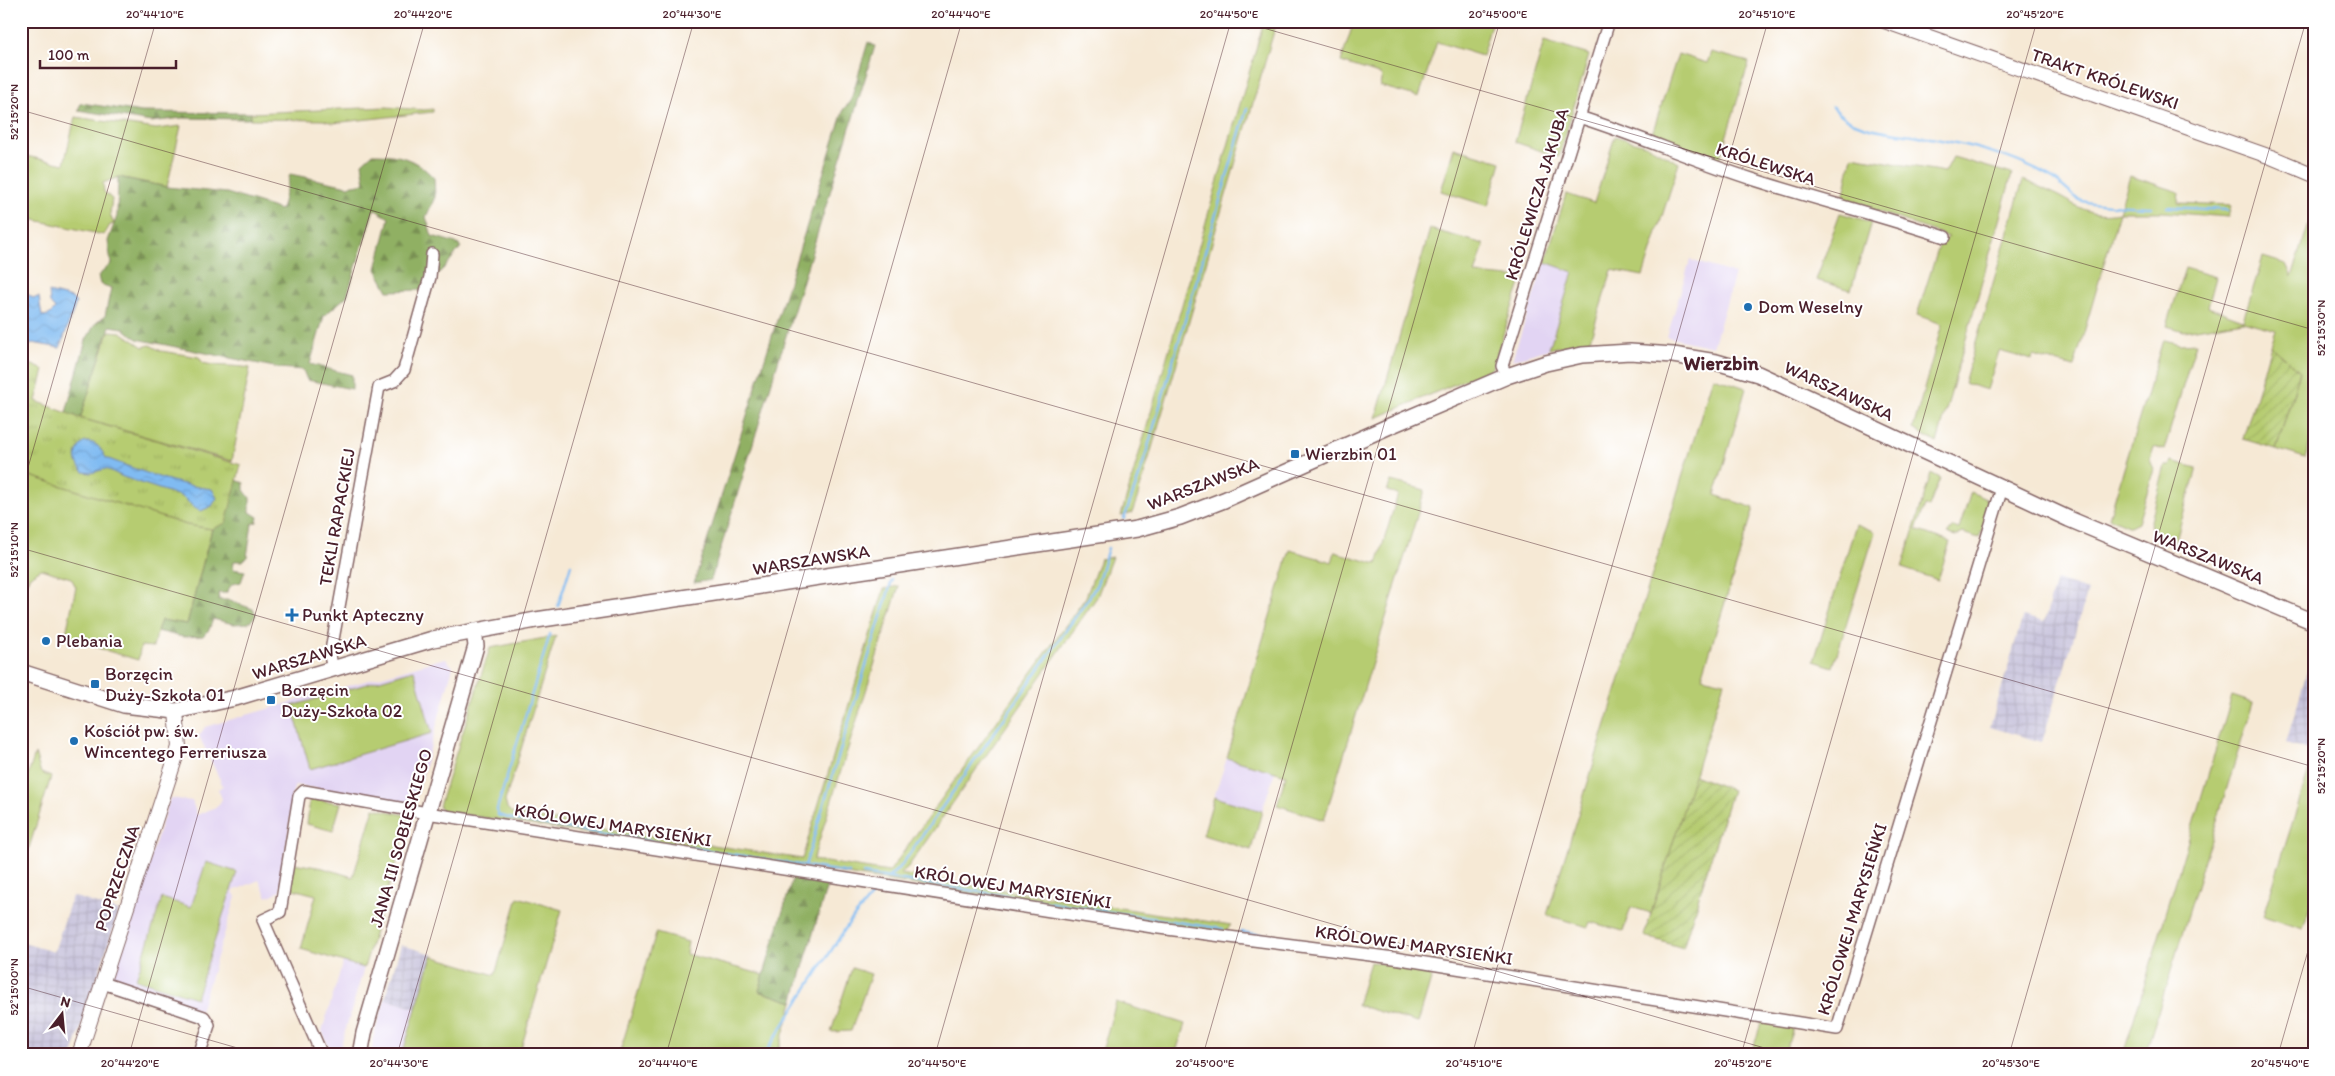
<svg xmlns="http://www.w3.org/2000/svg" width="2335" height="1076" font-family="Itim,sans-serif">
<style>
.built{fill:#e2d4f3}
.industrial{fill:url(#industrial-grid)}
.grass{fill:#b6cc71;stroke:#80764e}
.forest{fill:url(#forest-firs);stroke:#6d6847}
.park{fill:url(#park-tufts);stroke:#80764e}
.garden{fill:url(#garden-furrows);stroke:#80764e}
.water{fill:url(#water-waves);stroke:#656d8e}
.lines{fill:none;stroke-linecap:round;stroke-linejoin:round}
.stream{stroke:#80bbf2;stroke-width:2.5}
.minor-casing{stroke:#866666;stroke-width:14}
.tertiary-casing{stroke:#866666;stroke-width:16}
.secondary-casing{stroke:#866666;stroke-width:18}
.minor{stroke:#fff;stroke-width:11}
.tertiary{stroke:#fff;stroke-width:14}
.secondary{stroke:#fff;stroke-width:15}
.ticks{fill:none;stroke:#4a1f2b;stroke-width:1;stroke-opacity:0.45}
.poi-dot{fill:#1f6fb2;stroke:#fff;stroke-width:2}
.labels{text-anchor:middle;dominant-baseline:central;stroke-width:4;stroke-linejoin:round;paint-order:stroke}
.street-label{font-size:18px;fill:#4a1f2b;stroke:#fff}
.poi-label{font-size:18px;fill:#4a1f2b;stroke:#fff;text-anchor:start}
.quarter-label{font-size:20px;font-weight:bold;fill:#4a1f2b;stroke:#fff}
.neatline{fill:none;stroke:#4a1f2b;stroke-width:2}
.ticks-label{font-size:12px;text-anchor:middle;fill:#4a1f2b}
</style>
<defs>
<pattern id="industrial-grid" width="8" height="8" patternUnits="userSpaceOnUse" patternTransform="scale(1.25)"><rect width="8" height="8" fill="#c5c0da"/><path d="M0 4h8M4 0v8" fill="none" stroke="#aba5bb"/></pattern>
<pattern id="forest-firs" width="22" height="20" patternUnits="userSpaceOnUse" patternTransform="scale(1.25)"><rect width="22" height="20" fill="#90b063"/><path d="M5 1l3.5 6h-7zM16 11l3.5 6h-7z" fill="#788f52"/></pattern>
<pattern id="park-tufts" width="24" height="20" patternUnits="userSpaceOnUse" patternTransform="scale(1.25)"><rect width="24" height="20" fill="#b6cc71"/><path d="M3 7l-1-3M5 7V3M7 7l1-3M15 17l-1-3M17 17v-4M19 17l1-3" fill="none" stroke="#9eaf62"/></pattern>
<pattern id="garden-furrows" width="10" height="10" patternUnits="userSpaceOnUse" patternTransform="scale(1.25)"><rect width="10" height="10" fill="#b6cc71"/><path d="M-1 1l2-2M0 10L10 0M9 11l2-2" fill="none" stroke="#9eaf62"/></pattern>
<pattern id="water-waves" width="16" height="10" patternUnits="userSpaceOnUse" patternTransform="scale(1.25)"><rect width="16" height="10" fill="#80bbf2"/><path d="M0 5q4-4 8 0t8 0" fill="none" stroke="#70a0d0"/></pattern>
</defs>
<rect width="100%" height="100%" fill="#fff"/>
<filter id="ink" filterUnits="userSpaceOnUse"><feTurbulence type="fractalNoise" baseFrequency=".02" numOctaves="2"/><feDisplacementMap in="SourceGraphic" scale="10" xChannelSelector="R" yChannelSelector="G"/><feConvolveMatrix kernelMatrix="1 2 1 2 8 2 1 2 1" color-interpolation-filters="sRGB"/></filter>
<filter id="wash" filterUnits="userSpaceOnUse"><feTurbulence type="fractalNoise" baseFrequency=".0096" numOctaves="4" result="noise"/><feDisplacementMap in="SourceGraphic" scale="20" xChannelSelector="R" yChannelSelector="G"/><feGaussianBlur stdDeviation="1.12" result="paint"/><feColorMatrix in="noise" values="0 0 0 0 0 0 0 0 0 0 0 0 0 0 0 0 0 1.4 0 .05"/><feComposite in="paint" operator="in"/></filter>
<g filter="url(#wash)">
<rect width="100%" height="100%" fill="#f6e9d5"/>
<g class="built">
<path d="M1690 260 1735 274 1713 347 1667 337Z"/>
<path d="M1545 262 1573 272 1549 349 1512 360Z"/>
<path d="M445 658 453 667 415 802 407 804 295 785 291 797 293 800 280 891 267 897 259 880 233 891 236 897 200 1011 114 982 111 976 170 798 192 801 197 815 218 806 222 799 218 789 223 786 199 736 205 727Z"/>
<path d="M1227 758 1275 772 1262 811 1214 797Z"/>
<path d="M343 962 364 968 338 1055H332L322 1031Z"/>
<path d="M385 999 416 1009 402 1055H372L373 1039Z"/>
</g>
<g class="industrial">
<path d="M2056 580 2088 590 2042 742 1990 727 2023 616 2044 622Z"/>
<path d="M2314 659V752L2286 743 2310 661Z"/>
<path d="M72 896 119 911 72 1055H21V950L23 943 54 952Z"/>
<path d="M401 945 433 954 416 1009 385 999Z"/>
</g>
<g class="grass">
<path d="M1264 21H1277L1137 499 1132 513 1121 516Z"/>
<path d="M1354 21H1492L1482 56 1437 42 1419 97 1380 86 1382 75 1341 62Z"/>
<path d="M1544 41 1589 55 1559 157 1515 142Z"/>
<path d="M1711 52 1749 62 1719 161 1681 150 1652 134 1678 54 1707 63Z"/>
<path d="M386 107 424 110 433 109V112L333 123 323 120 250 119 251 113Z"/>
<path d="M75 117 156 129 181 126 167 187 119 177 103 183 104 192 112 199 110 214 114 224 110 225 104 235 21 217V155L64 164Z"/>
<path d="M1615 136 1648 146 1679 163 1643 276 1612 270 1590 340 1549 349 1573 272 1545 262 1566 194 1594 203Z"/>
<path d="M1454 148 1501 162 1488 206 1441 191Z"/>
<path d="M1852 156 1945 172 1953 157 2012 174 1937 443 1913 429 1942 324 1917 315 1940 243 1949 237 1843 199Z"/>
<path d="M2130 176 2179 192 2178 203 2232 205 2229 217 2162 212H2119L2074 367 2033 356 2032 360 1999 351 1987 390 1964 383 2023 180C2033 184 2043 188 2052 193 2078 205 2088 218 2119 212Z"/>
<path d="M2313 210 2314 430 2305 458 2276 449 2300 372 2271 346 2276 330 2243 321 2184 331 2167 326 2185 268 2216 277 2208 307 2243 320 2263 257 2286 264 2292 277Z"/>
<path d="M1840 213 1871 222 1851 290 1816 280Z"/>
<path d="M1430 229 1484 244 1475 274 1522 278 1492 368 1376 418Z"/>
<path d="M109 331 121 332 143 347 150 345 161 351 199 357 203 363C218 367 233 365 250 368L232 461 80 418Z"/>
<path d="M2163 340 2180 344 2196 343 2164 450 2154 447 2150 460 2154 469 2138 523 2130 527 2109 518Z"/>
<path d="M1713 377 1746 388 1715 495 1754 508 1702 677 1724 682 1651 913 1631 907 1623 931 1590 922 1588 927 1547 915Z"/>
<path d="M2171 461 2197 468 2174 546 2156 538 2150 525 2165 466H2169Z"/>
<path d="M21 473 187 525 212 529 187 624 161 620 153 647 141 646 138 660 65 638 76 587 71 578 41 569 29 577 21 596Z"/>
<path d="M1931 473 1940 478 1929 507 1925 506 1916 530 1950 542 1938 580 1902 568Z"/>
<path d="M1391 481 1425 490 1324 820 1277 805 1286 775 1227 758 1290 550 1332 562 1335 552 1377 564 1398 494 1387 491Z"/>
<path d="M1971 492 1992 502 1979 538 1962 533 1956 536 1947 534 1953 527 1959 529Z"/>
<path d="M1856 524 1875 532 1833 667 1814 661Z"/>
<path d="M1112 557 1097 597 908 867 900 874 1231 925 1224 933 442 811 439 806 490 648 556 636 505 801 507 808 513 814 802 859 884 589 899 586 813 860 889 872 1086 597 1100 559Z"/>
<path d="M414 670 432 733 310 769 292 706Z"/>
<path d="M2232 696 2253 703 2145 1055H2123Z"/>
<path d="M35 754 41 773 51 777 21 874V796Z"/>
<path d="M2314 754V892L2303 929 2263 916Z"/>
<path d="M1214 797 1262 811 1251 850 1203 835Z"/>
<path d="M310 799 341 803 333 831 307 824Z"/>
<path d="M374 808 410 816 364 968 301 949 316 895 289 888 293 863 323 868 353 877Z"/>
<path d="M206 862 237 872 196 998 136 979 162 898 191 907Z"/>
<path d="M518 897 562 910 519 1055H402L432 956 495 975Z"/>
<path d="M656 933 688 942 686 954 764 975 759 991 793 1002 777 1055H619Z"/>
<path d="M1370 962 1434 969 1418 1023 1357 1005Z"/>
<path d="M852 968 871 974 851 1031 831 1032Z"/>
<path d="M1116 1002 1185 1024 1175 1055H1101Z"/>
<path d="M1762 1020 1794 1026 1784 1055H1751Z"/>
</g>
<g class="forest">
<path d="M868 42 875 46 711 580 694 583 844 108 850 103Z"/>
<path d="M81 103 142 112 251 113 250 119 182 118 151 122 78 110Z"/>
<path d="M372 154C399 154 415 158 434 178L435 197 426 217 432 236 456 243 461 247 445 267 422 290 388 291 376 269 389 218 374 209 347 296 324 316 310 364 352 375V389L307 380 303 370 279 368 137 339 123 328 110 326 75 435 65 416 86 340 95 324 105 316 111 288 100 284 98 276 111 264 108 241 117 216 118 177 167 187 227 193 281 210 290 174 348 186 365 183 362 163Z"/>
<path d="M234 479 244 483V490L250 498V512L258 517 257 522 252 524 247 557 243 561H234L233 569 245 571 241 582 232 584 226 593H218L219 600H227L253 609 256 615 249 623 234 624 213 619 209 630 203 636 183 637 157 631 161 620 187 624 212 529 217 523Z"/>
<path d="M793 877 828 882 793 1002 759 991Z"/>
</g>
<path class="park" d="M21 360 44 370 36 401 80 418 241 465 226 523 212 529 187 525 21 473Z"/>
<g class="garden">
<path d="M2271 346 2300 371 2276 449 2243 439Z"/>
<path d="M1694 775 1732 790 1683 948 1644 936Z"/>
</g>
<g class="water">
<path d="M21 289 33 298 39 297 42 316 49 315 55 309 50 303 49 292 72 298 76 303 60 348 33 343 26 348H21Z"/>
<path d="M85 442C97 441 101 449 106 458 141 471 175 485 212 489L217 498 212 506 201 511C191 508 189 500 180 496L123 477 111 471 105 469 91 473 84 472C74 463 73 450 85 442Z"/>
</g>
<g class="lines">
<g class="stream">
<path d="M1832 106C1852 131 1889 131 1919 136 1966 144 2011 154 2053 179 2062 184 2070 195 2080 200 2092 206 2136 206 2152 207"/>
<path d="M2167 207 2228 210"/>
<path d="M2313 224H2314"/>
<path d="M1124 519 1140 474 1247 108"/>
<path d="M558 606 571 565"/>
<path d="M550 634 497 809 498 815 512 819 849 873"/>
<path d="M805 866 892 580"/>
<path d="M863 874 1223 929"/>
<path d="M888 878 901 866 1090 596 1097 584 1108 548"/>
<path d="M1241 932 1295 939"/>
<path d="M764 1055 849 923 874 893"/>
</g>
</g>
</g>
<g filter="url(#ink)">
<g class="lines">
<defs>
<g id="minor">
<path d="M1579 117C1639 136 1695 161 1755 180 1818 200 1882 216 1945 237"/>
<path d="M1507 376 1502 366 1609 21"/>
<path d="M333 669 330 656 379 387 394 381 404 370 430 277 432 254"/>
<path d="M103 983 204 1017 209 1025 199 1055"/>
<path d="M322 1055 263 920 280 912 299 796 304 791 427 813 1159 928 1394 958 1837 1029 2002 488"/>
</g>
<g id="tertiary">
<path d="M1884 21 2271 157 2314 175"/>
<path d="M79 1055 179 747 176 711"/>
</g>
<g id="secondary">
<path d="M21 672 124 705 176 711 235 698 433 639 536 620 1137 529 1180 517 1224 500 1392 425 1507 376 1546 363 1582 355 1630 352 1673 355 1716 362 1758 374 2069 519 2314 622"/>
<path d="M360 1055 364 1033 476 646 474 631"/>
</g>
</defs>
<use href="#minor" class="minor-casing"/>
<use href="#tertiary" class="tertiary-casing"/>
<use href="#secondary" class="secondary-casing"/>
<use href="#minor" class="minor"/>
<use href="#tertiary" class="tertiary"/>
<use href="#secondary" class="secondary"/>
</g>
</g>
<path class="ticks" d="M1239 21 2314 330M21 110 2314 767M21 492 156 21M21 548 1789 1055M21 986 262 1055M129 1055 425 21M397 1055 694 21M666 1055 962 21M935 1055 1231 21M1203 1055 1500 21M1472 1055 1768 21M1741 1055 2037 21M2009 1055 2306 21M2278 1055 2314 930"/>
<g class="poi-dot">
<circle cx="1748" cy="307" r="5"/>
<rect x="1290" y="449" width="10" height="10" rx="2.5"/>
<path d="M289.5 607.5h5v5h5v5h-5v5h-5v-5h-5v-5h5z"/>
<circle cx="46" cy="641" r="5"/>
<rect x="90" y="679" width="10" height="10" rx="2.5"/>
<rect x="266" y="695" width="10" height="10" rx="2.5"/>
<circle cx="74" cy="741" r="5"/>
</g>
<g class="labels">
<g class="street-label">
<text transform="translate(2105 79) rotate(19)">TRAKT KRÓLEWSKI</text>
<text transform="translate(1766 164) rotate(18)">KRÓLEWSKA</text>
<text transform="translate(1537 194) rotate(-73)">KRÓLEWICZA JAKUBA</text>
<text transform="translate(1839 391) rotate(25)">WARSZAWSKA</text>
<text transform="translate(1203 484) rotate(-21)">WARSZAWSKA</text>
<text transform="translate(337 517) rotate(-80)">TEKLI RAPACKIEJ</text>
<text transform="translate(2208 557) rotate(22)">WARSZAWSKA</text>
<text transform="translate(811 560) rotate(-9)">WARSZAWSKA</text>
<text transform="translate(309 657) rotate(-17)">WARSZAWSKA</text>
<text transform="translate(613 825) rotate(9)">KRÓLOWEJ MARYSIEŃKI</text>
<text transform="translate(401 838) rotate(-74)">JANA III SOBIESKIEGO</text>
<text transform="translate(117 878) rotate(-72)">POPRZECZNA</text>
<text transform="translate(1013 887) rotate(9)">KRÓLOWEJ MARYSIEŃKI</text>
<text transform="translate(1852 919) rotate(-73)">KRÓLOWEJ MARYSIEŃKI</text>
<text transform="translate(1414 945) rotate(8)">KRÓLOWEJ MARYSIEŃKI</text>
</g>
<g class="poi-label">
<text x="1758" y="307">Dom Weselny</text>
<text x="1305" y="454">Wierzbin 01</text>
<text x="302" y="615">Punkt Apteczny</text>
<text x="56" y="641">Plebania</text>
<text x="105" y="674">Borzęcin<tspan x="105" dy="21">Duży-Szkoła 01</tspan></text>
<text x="281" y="690">Borzęcin<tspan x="281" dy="21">Duży-Szkoła 02</tspan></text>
<text x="84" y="731">Kościół pw. św.<tspan x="84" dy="21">Wincentego Ferreriusza</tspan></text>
</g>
<g class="quarter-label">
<text x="1721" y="363">Wierzbin</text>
</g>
</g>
<rect width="2335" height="1076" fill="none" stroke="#fff" stroke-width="55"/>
<g transform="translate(62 1014) rotate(16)" stroke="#ffffff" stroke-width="4" paint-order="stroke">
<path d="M0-4L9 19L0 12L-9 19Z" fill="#4a1f2b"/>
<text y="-8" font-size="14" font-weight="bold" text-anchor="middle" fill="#4a1f2b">N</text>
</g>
<path d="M40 60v8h136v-8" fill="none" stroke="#4a1f2b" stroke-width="2.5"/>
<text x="48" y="60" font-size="15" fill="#4a1f2b" stroke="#ffffff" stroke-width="4" paint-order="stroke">100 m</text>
<rect x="28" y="28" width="2280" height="1020" class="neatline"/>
<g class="ticks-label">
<text x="155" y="18">20°44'10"E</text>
<text x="423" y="18">20°44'20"E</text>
<text x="692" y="18">20°44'30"E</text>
<text x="961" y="18">20°44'40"E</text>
<text x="1229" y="18">20°44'50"E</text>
<text x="1498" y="18">20°45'00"E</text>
<text x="1767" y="18">20°45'10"E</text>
<text x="2035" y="18">20°45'20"E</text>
<text transform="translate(14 112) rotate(-90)" y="4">52°15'20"N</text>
<text transform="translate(2321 328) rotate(-90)" y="4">52°15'30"N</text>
<text transform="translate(14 550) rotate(-90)" y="4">52°15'10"N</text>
<text transform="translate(2321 766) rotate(-90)" y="4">52°15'20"N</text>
<text transform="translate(14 987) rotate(-90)" y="4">52°15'00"N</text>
<text x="130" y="1067">20°44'20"E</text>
<text x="399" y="1067">20°44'30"E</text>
<text x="668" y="1067">20°44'40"E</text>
<text x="937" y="1067">20°44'50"E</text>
<text x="1205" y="1067">20°45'00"E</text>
<text x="1474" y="1067">20°45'10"E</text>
<text x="1743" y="1067">20°45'20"E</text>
<text x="2011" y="1067">20°45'30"E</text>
<text x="2280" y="1067">20°45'40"E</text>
</g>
</svg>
